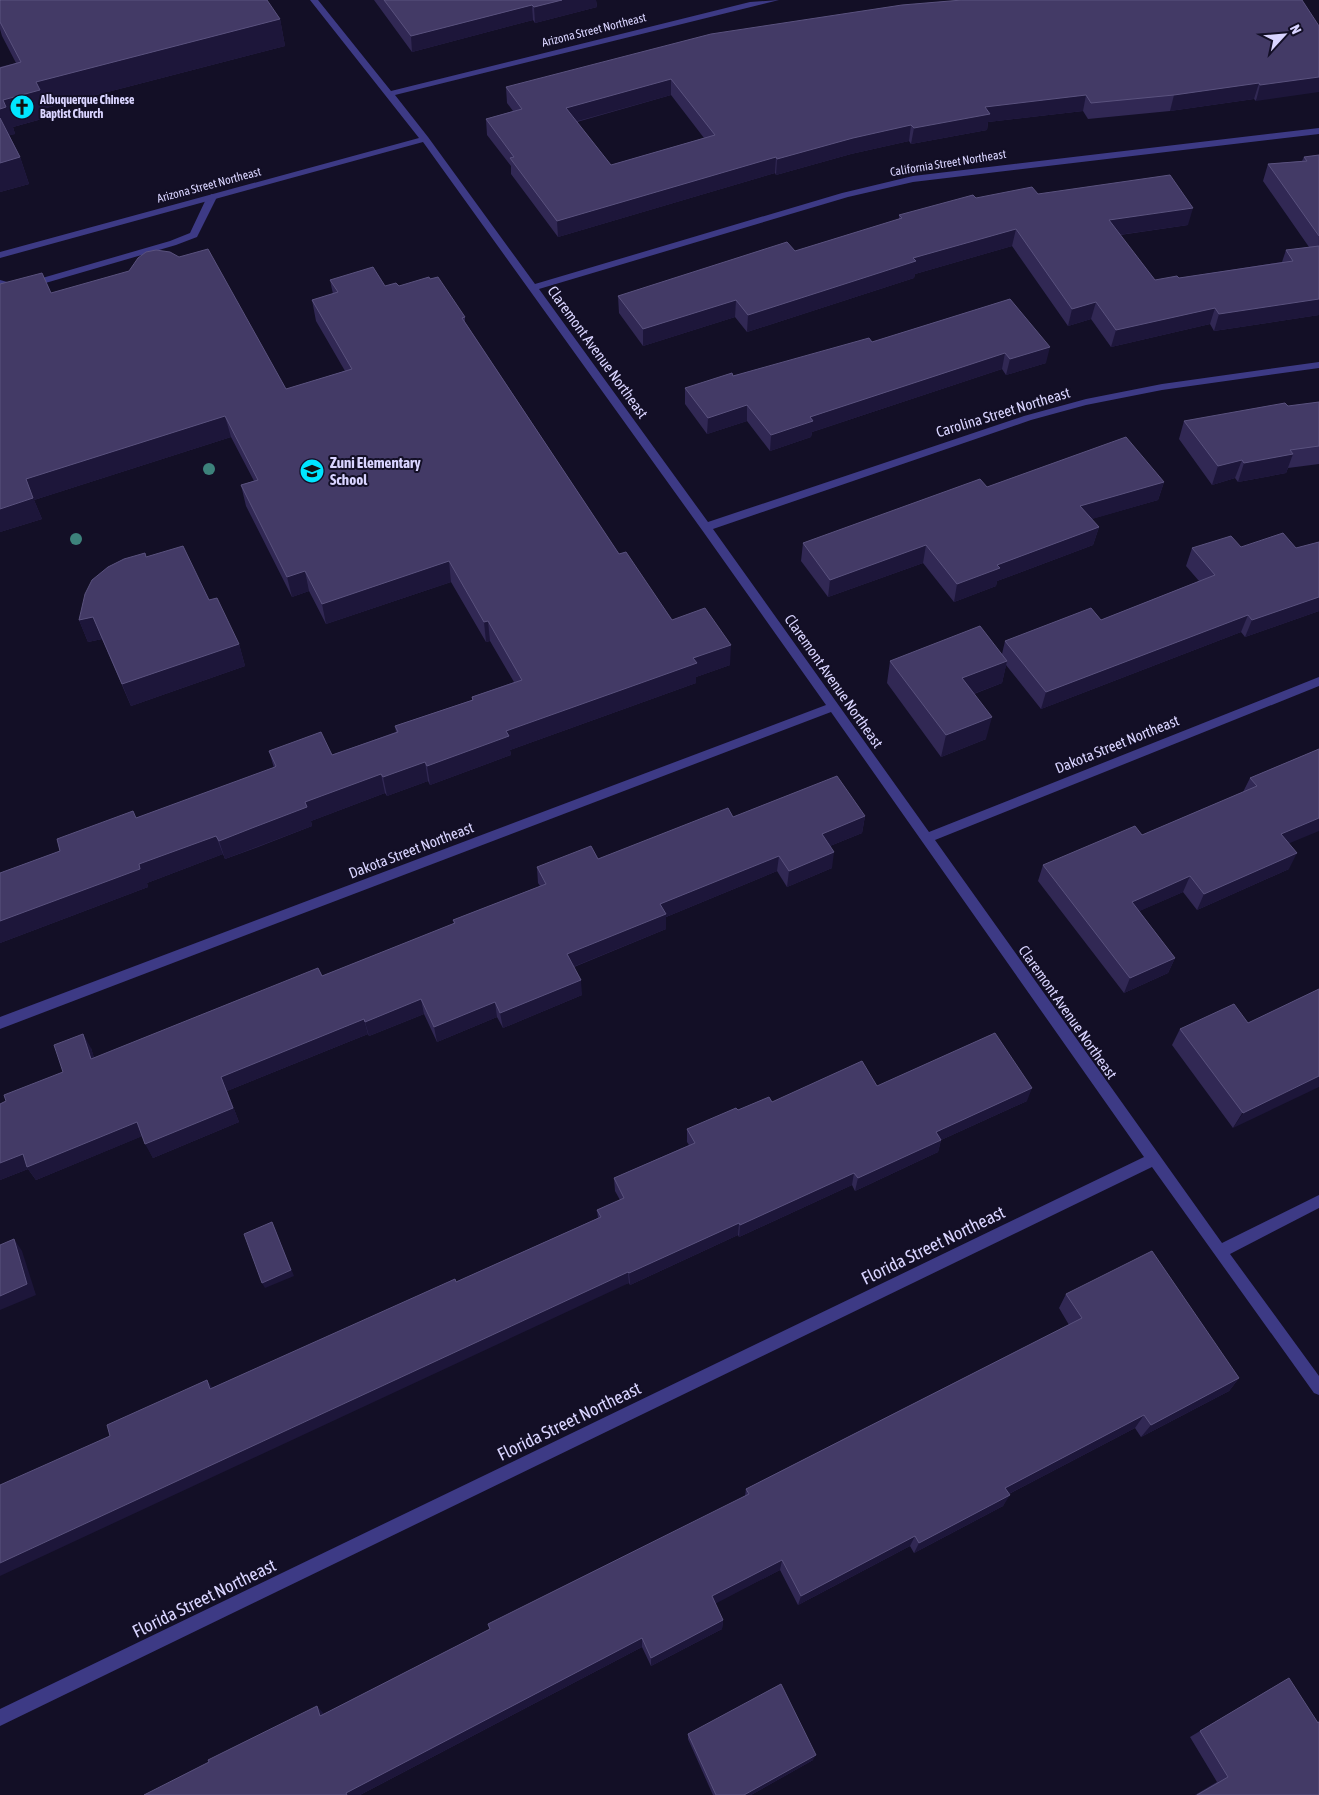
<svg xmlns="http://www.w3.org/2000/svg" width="1319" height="1795" font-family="'Asap Condensed',sans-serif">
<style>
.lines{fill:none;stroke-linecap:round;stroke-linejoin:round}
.lane{fill:#3d3a85;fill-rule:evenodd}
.street{fill:#3d3a85;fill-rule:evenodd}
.tree{fill:#3d827b}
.wall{fill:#312854;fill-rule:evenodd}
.shaded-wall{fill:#1d163a}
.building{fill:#433a66;stroke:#5a527e;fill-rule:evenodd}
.labels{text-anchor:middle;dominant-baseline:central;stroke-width:4;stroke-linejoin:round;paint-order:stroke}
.far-street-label{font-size:12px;fill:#d9d4ff;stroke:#130f26}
.far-poi-label{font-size:12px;font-weight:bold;fill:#d9d4ff;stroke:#130f26;text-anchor:start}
.street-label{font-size:15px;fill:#d9d4ff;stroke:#130f26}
.poi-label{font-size:15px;font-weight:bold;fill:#d9d4ff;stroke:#130f26;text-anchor:start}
.near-street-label{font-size:18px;fill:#d9d4ff;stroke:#130f26}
</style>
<rect width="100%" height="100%" fill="#130f26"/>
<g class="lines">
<path class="lane" d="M212 194 217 197 197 237 176 245 18 291 0 286V280L18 285 170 241 190 233 207 197Z"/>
<path class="street" d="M310 0H318L391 91 750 2 779 0 395 95 428 137 535 284 842 193 913 176 1319 128V134L913 182 848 197 539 289 708 522 1024 416 1086 399 1162 384 1319 362V368L1162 390 1086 405 1031 420 713 529 929 832 1319 677V686L935 840 1222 1243 1319 1195V1208L1230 1254 1319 1376V1395L1314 1393 1152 1167 0 1726V1709L1144 1157 831 712 0 1029V1017L826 705 702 530 423 142 0 258V252L419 138Z"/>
</g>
<g class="tree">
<circle cx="209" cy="469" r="6"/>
<circle cx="76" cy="539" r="6"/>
</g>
<g class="wall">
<path d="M374 0H596L597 7 535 23 533 20 412 52Z"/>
<path d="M1302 0 1256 101 1254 99 1170 111 1088 119 1083 111 988 122 987 130 911 144 909 141 851 154 776 175 775 173 558 237 511 174V166L487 135 486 119 513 111 507 103 506 87ZM671 95 704 138 611 165 577 122Z"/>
<path d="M0 1 280 19 285 46 46 108 49 117 13 127 15 134 9 135 20 157 29 184 0 192V67L16 63 2 36 0 29Z"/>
<path d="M1319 155V315L1214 331 1210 324 1111 347 1091 319 1068 326 1012 246 915 274 914 278 747 332 735 317 643 346 619 313 618 296 795 251 899 219V215L976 198 1038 194 1188 225 1120 235 1155 280 1179 278 1282 262 1286 250 1309 247 1263 181 1268 164 1302 161 1304 157Z"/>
<path d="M330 280 385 286H399L465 317V322L619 554 672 620 730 665 696 677V683L510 750 511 755 430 785 428 781 387 796 385 793 311 821 312 826 258 847 225 859 223 854 147 883 148 887 0 943V873L60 851 136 818 274 768 269 751 332 755 396 732 395 726 472 700V697L514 682 490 641 486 642 451 582 326 624 309 591 292 597 246 506 241 485 254 481 231 437 34 500 42 519 0 532V284L51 293 286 389 345 371 316 321 312 300 333 294Z"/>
<path d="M1010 299 1046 363 1006 375 1002 369 812 432 811 437 770 451 747 421 707 434 685 404V388L872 342Z"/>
<path d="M1319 402V464L1288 468 1286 473 1238 482 1235 478 1212 485 1179 439 1184 421Z"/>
<path d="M1164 482 1158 500 1091 519 1099 527 1093 545 997 581 996 586 954 602 923 563 828 597 801 561 803 543 987 487Z"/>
<path d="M1319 542V611L1245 637 1241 632 1041 709 1006 665 1002 683 974 694 986 739 941 757 887 683 890 661 1002 654 1005 641 1101 620 1199 581 1186 566 1192 548 1241 547 1296 548Z"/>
<path d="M146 557 209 600 239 644 245 666 131 706 102 639 88 642 79 620Z"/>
<path d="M1319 749 1289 843V869L1197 910 1183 892 1139 911 1175 958 1168 973 1124 993 1038 881 1043 865 1142 835 1243 792 1250 778Z"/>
<path d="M865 816 862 833 830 846 832 868 787 887 777 871 666 917V929L574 967 582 995 503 1028 497 1017 437 1042 424 1014 369 1036 368 1034 227 1091 239 1122 153 1158 142 1136 36 1180 28 1169 0 1180V1104L6 1101 63 1072 91 1048 94 1058 322 976 454 924 453 920 540 886 538 883 537 867 598 859 733 817Z"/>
<path d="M1319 989 1233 1128 1172 1045 1180 1029 1248 1023Z"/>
<path d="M877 1086 1027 1101 941 1140 938 1152 855 1191 852 1185 739 1237 738 1235 630 1285 629 1283 110 1436 213 1388 456 1282 598 1218 597 1210 620 1200 615 1191 614 1178 689 1145 687 1142V1129L738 1110 772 1102Z"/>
<path d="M1066 1294 1239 1378 1229 1391 1141 1437 1135 1428 1009 1494 1003 1506 914 1553 910 1546 798 1605 780 1570 715 1603 723 1620 722 1629 651 1666 642 1647 360 1795H144L324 1714 490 1629 745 1496 746 1489 1069 1325 1059 1308Z"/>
<path d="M1319 1721V1795H1195L1217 1782 1190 1737 1200 1731 1317 1722Z"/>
<path d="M688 1734 813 1760 751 1795H713L688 1739Z"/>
</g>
<g class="shaded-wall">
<path d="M562 0H596L597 7 535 23 534 7Z"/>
<path d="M532 5 533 20 412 52 411 36Z"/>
<path d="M280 19 285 46 46 108 49 117 13 127 15 134 5 136 0 123V109L3 100 36 82Z"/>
<path d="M1319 77V92L1256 101 1260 85Z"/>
<path d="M671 79V95L567 124 566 108Z"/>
<path d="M1259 83 1254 99 1170 111 1174 95Z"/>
<path d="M1086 95 1083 111 988 122 987 130 911 144 914 128 985 107Z"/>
<path d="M911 125 909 141 851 154 776 175 777 159 853 138Z"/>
<path d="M20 157 29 184 0 192V163Z"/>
<path d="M776 157 775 173 558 237 557 221Z"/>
<path d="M1193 208 1188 225 1104 237 1109 220Z"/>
<path d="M1016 229 1012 246 915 274 914 278 747 332 748 315 913 258Z"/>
<path d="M1319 299V315L1214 331 1219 314Z"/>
<path d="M736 300 735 317 643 346V329Z"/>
<path d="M1096 302 1091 319 1068 326 1072 309Z"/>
<path d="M1215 308 1210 324 1111 347 1116 330Z"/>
<path d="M1050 347 1046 363 1006 375 1010 359Z"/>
<path d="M1005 353 1002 369 812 432 811 437 770 451 771 435 810 417Z"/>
<path d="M747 405V421L707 434 708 418Z"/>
<path d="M225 416 231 437 34 500 42 519 0 532V509L26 479Z"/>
<path d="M1293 454 1286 473 1238 482 1244 463Z"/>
<path d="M1242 460 1235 478 1212 485 1218 466Z"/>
<path d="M1164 482 1158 500 1075 524 1080 506Z"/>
<path d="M1099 527 1093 545 997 581 996 586 954 602 957 584 997 565Z"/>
<path d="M926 545 923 563 828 597 830 580Z"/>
<path d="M449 561 451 582 326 624 322 604Z"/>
<path d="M305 571 309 591 292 597 287 577Z"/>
<path d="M1319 597V611L1245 637 1252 620Z"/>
<path d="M1248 615 1241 632 1041 709 1046 692Z"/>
<path d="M93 617 102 639 88 642 79 620Z"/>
<path d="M488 621 490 641 486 642 484 622Z"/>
<path d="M239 644 245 666 131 706 122 684Z"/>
<path d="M731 645 730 665 696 677V683L510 750 511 755 430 785 427 766 506 731 693 658Z"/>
<path d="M1007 661 1002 683 957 700 962 678Z"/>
<path d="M992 717 986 739 941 757 946 735Z"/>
<path d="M425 762 428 781 387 796 383 777Z"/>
<path d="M381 774 385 793 311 821 312 826 225 859 219 841 305 802Z"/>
<path d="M865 816 862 833 820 850 822 834Z"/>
<path d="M1319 818V831L1273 850 1281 834Z"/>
<path d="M216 836 223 854 147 883 148 887 0 943V921L139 864Z"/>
<path d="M834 852 832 868 787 887 789 871Z"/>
<path d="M1297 853 1289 869 1197 910 1204 894Z"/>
<path d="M779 856 777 871 666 917V929L568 969 567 954 660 904Z"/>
<path d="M1190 876 1183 892 1126 917 1132 902Z"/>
<path d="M1175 958 1168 973 1124 993 1130 978Z"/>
<path d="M581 980 582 995 503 1028 500 1013Z"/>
<path d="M421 999 424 1014 369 1036 365 1022Z"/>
<path d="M495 1002 497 1017 437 1042 434 1027Z"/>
<path d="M364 1019 368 1034 227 1091 239 1122 153 1158 145 1144 221 1077Z"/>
<path d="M83 1034 91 1048 99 1073 91 1059Z"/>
<path d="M1319 1076V1087L1233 1128 1243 1113Z"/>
<path d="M1032 1088 1027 1101 941 1140 938 1152 855 1191 858 1178 936 1132Z"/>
<path d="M137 1122 145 1135 36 1180 28 1169 0 1180V1163L23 1154Z"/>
<path d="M854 1173 852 1185 739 1237 740 1225Z"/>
<path d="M739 1223 738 1235 630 1285 629 1273Z"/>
<path d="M275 1228 294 1276 265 1288 262 1283Z"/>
<path d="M14 1239 22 1251 36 1295 0 1310V1296Z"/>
<path d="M628 1272 629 1283 0 1576V1563Z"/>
<path d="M1239 1378 1229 1391 1141 1437 1151 1425Z"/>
<path d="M207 1380 214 1390 210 1389Z"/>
<path d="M1144 1415 1135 1428 999 1499 1005 1488Z"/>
<path d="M1010 1495 1003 1506 914 1553 919 1543Z"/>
<path d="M915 1536 910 1546 798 1605 801 1596Z"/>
<path d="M782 1560 780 1570 711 1606 712 1596Z"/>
<path d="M723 1620 722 1629 651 1666V1658Z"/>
<path d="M642 1638V1647L360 1795H347L346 1793Z"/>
<path d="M317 1706 324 1714 320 1716Z"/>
<path d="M816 1755 813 1760 751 1795H744Z"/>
</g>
<g class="building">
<path d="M1 0H267L280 19 36 82 40 90 3 100 6 107 0 109V68L21 62 0 22V1Z"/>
<path d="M384 0H562L534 7 532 5 411 36Z"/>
<path d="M962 0H1302L1319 26V77L1260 85 1259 83 1174 95 1091 103 1086 95 985 107 990 114 914 128 911 125 853 138 777 159 776 157 557 221 510 158 514 157 486 119 522 109 506 87 711 34 902 5ZM671 79 715 135 611 165 566 108Z"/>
<path d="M0 118 20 157 0 163Z"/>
<path d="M1319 155V236L1268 164 1307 161 1304 157Z"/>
<path d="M1170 175 1193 208 1109 220 1155 280 1177 276 1179 278 1293 261 1286 250 1319 246V299L1219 314 1215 308 1116 330 1096 302 1072 309 1016 229 913 258 916 261 748 315 736 300 643 329 618 296 787 242 795 251 902 218 899 215 973 195 976 198 1032 187 1038 194Z"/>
<path d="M208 249 286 389 352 369 312 300 338 292 330 280 373 267 385 286 396 283 399 286 429 277 430 279 438 277 465 317 462 318 619 554 626 552 672 620 705 608 731 645 693 658 697 663 506 731 509 736 427 766 425 762 383 777 381 774 305 802 307 807 252 828 219 841 216 836 139 864 140 869 0 921V873L60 851 57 839 133 811 136 818 275 767 276 766 269 751 321 732 332 755 398 732 395 726 473 700 472 697 522 680 488 621 484 622 449 561 322 604 305 571 287 577 241 485 258 480 225 416 26 479 33 498 0 509V284L42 273 51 293 129 271 138 258 146 252 156 250 170 252 179 257Z"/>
<path d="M1010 299 1050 347 1010 359 1005 353 810 417 813 421 771 435 747 405 708 418 685 388 732 373 733 376 869 338 872 342Z"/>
<path d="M1319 402V446L1290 450 1293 454 1244 463 1242 460 1218 466 1184 421 1285 403 1288 406Z"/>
<path d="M1126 437 1164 482 1080 506 1099 527 997 565 1000 568 957 584 926 545 830 580 803 543 980 479 987 487Z"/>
<path d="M1283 533 1296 548 1319 542V597L1252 620 1248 615 1046 692 1005 641 1091 608 1101 620 1215 575 1192 548 1231 536 1241 547Z"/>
<path d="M183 546 209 600 217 598 239 644 122 684 93 617 79 620 85 594 92 580 108 567 124 559 145 553 146 557Z"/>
<path d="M980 626 1007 661 962 678 992 717 946 735 890 661Z"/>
<path d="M1319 749V818L1281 834 1297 853 1204 894 1190 876 1132 902 1175 958 1130 978 1043 865 1135 826 1142 835 1257 786 1250 778Z"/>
<path d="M837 776 865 816 822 834 834 852 789 871 779 856 660 904 666 914 567 954 581 980 500 1013 495 1002 434 1027 421 999 365 1022 364 1019 221 1077 233 1108 145 1144 137 1122 27 1167 23 1154 0 1163V1104L6 1101 4 1095 63 1072 54 1045 83 1034 91 1059 318 968 322 976 455 923 453 920 546 884 537 867 591 846 598 859 728 808 733 817Z"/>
<path d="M1319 989V1076L1243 1113 1180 1029 1234 1004 1248 1023Z"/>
<path d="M995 1033 1032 1088 936 1132 941 1140 858 1178 854 1173 740 1225 739 1223 629 1273 628 1272 0 1563V1485L110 1436 107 1425 207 1380 210 1389 455 1279 456 1282 601 1217 597 1210 624 1198 614 1178 695 1143 687 1129 736 1108 738 1110 769 1097 772 1102 862 1061 877 1086Z"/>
<path d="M272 1222 291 1270 262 1283 244 1234Z"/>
<path d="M14 1239 27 1284 0 1296V1245Z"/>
<path d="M1152 1251 1239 1378 1151 1425 1144 1415 1005 1488 1010 1495 919 1543 915 1536 801 1596 782 1560 712 1596 723 1620 651 1658 642 1638 346 1793 347 1795H144L209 1762 208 1760 317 1706 320 1716 490 1629 488 1624 749 1494 746 1489 1082 1318 1066 1294Z"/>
<path d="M1289 1678 1318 1723 1319 1722V1795H1197L1228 1777 1200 1731Z"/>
<path d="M781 1684 816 1755 744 1795H716L688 1734Z"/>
</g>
<defs>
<symbol id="church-disc" viewBox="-11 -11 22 22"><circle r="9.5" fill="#00e5ff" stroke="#130f26"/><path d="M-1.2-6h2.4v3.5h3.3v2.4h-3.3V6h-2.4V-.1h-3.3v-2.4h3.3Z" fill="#111"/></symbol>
<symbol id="school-disc" viewBox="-11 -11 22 22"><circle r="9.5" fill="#00e5ff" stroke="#130f26"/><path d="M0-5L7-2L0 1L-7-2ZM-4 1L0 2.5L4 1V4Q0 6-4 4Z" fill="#111"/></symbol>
</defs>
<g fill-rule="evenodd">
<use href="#church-disc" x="8" y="93" width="28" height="28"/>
<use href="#school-disc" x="298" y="457" width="28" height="28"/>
</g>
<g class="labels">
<g class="far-street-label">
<text transform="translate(594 30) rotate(-14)">Arizona Street Northeast</text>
<text transform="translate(948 163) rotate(-9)">California Street Northeast</text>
<text transform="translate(209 185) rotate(-15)">Arizona Street Northeast</text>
</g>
<g class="far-poi-label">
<text x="40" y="100">Albuquerque Chinese<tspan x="40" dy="14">Baptist Church</tspan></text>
</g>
<g class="street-label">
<text transform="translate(598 352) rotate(54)">Claremont Avenue Northeast</text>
<text transform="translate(1003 412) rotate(-17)">Carolina Street Northeast</text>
<text transform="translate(834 681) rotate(55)">Claremont Avenue Northeast</text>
<text transform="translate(1117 744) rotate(-22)">Dakota Street Northeast</text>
<text transform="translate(411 850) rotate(-21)">Dakota Street Northeast</text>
<text transform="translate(1068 1012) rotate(55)">Claremont Avenue Northeast</text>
</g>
<g class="poi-label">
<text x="330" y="462">Zuni Elementary<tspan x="330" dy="17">School</tspan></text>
</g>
<g class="near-street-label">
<text transform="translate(933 1245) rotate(-26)">Florida Street Northeast</text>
<text transform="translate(569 1421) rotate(-26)">Florida Street Northeast</text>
<text transform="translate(204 1598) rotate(-26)">Florida Street Northeast</text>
</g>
</g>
<g transform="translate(1284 35) rotate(64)" stroke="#130f26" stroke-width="4" paint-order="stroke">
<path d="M0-4L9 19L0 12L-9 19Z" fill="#d9d4ff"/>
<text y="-8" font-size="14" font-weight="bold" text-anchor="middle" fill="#d9d4ff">N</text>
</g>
</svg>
